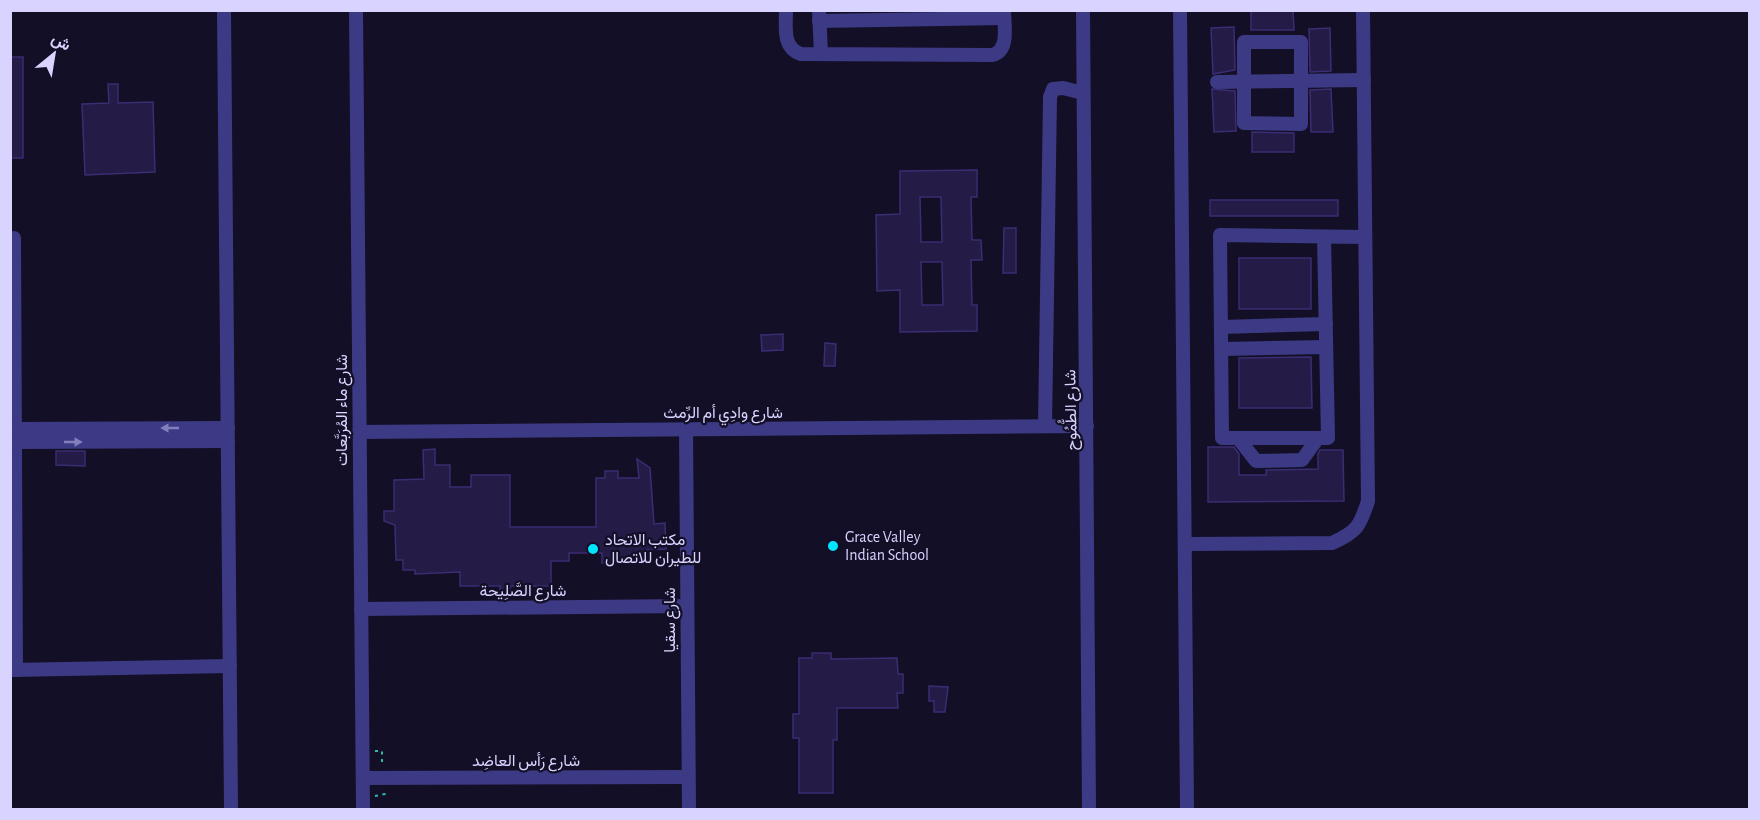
<svg xmlns="http://www.w3.org/2000/svg" width="1760" height="820" font-family="'Alegreya Sans',Vazirmatn,sans-serif">
<style>
.building{fill:#241b47;stroke:#3b2d73;stroke-width:1.5;fill-rule:evenodd}
.lines{fill:none;stroke-linecap:round;stroke-linejoin:round}
.path{stroke:#2fb8b0;stroke-width:2;stroke-dasharray:3 4.5;stroke-linecap:butt}
.minor{stroke:#3d3a85;stroke-width:14}
.oneway{fill:#837fbc}
.poi-dot{fill:#00e5ff;stroke:#130f26;stroke-width:2}
.labels{text-anchor:middle;dominant-baseline:central;stroke-width:4.5;stroke-linejoin:round;paint-order:stroke}
.street-label{font-size:16px;fill:#d9d4ff;stroke:#130f26}
.poi-label{font-size:16px;fill:#d9d4ff;stroke:#130f26;text-anchor:start}
</style>
<rect width="100%" height="100%" fill="#130f26"/>
<g class="building">
<path d="M1251 10H1293L1294 30H1251Z"/>
<path d="M1234 27 1235 70 1213 74 1211 28Z"/>
<path d="M1330 28 1331 71 1310 72 1309 29Z"/>
<rect x="10" y="57" width="13" height="101"/>
<path d="M108 84H118V103L153 102 155 172 85 175 82 104 109 103Z"/>
<path d="M1212 89 1235 91 1236 131 1214 132Z"/>
<path d="M1331 89 1333 132H1311L1310 90Z"/>
<path d="M1252 132 1294 133V152H1252Z"/>
<path d="M977 170V197H971L972 240H981L982 260H971L972 305H977V331L900 332V290L877 291 876 215 900 214V171ZM920 197H941L942 242H921ZM921 262H942L943 305H922Z"/>
<rect x="1210" y="200" width="128" height="16"/>
<path d="M1004 228H1016V273H1003Z"/>
<rect x="1239" y="258" width="72" height="51"/>
<path d="M783 334V350L762 351 761 335Z"/>
<path d="M825 343 836 344 835 366H824Z"/>
<path d="M1311 357 1312 408H1239V358Z"/>
<path d="M1208 447H1234L1239 454V475H1266V470L1318 469V454L1320 450H1343L1344 501 1208 502Z"/>
<path d="M435 449V465H450V487H471V475H510V527H596V478H605V471H618V478H639L637 459 650 468 654 524 665 523 666 549 647 550V562L602 563V553H569V561H551V586H510L511 596H500V586H460V572L415 574V570H403V560H396L395 525 384 521V511H394V480L424 479 423 450Z"/>
<path d="M56 451H85V466L56 465Z"/>
<path d="M812 653H831V659L897 658 898 674H903V693H897L898 708H837V740H833V793H799V738H793V714H799V658H812Z"/>
<path d="M929 686 948 687 945 712H934V701H929Z"/>
</g>
<g class="lines">
<g class="path">
<path d="M375 751H382V765"/>
<path d="M375 796 385 794 384 792"/>
</g>
<g class="minor">
<path d="M224 10 231 810"/>
<path d="M356 10 363 810"/>
<path d="M786 10C786 27 782 48 801 54L992 55C1010 51 1004 25 1004 10"/>
<path d="M819 10 821 54"/>
<path d="M1083 10 1089 810"/>
<path d="M1180 10 1187 810"/>
<path d="M819 21 1004 18"/>
<path d="M1244 42H1301V124L1244 123Z"/>
<path d="M1217 82 1364 80"/>
<path d="M1324 237 1328 438H1222L1220 235 1365 237"/>
<path d="M14 238 16 670"/>
<path d="M1221 327 1326 324"/>
<path d="M1222 349 1326 347"/>
<path d="M1045 426 1050 97 1053 89 1063 88 1083 93"/>
<path d="M15 429 228 428"/>
<path d="M686 429 689 810"/>
<path d="M359 432 1087 426"/>
<path d="M1238 438 1256 461 1302 460 1318 438"/>
<path d="M15 442 228 441"/>
<path d="M1186 544 1332 543C1357 532 1360 526 1368 501L1363 10"/>
<path d="M361 609 686 606"/>
<path d="M10 670 230 666"/>
<path d="M363 778 688 777"/>
</g>
</g>
<defs><path id="oneway-solid" d="M-6-.8H1V-3.2L6.5 0L1 3.2V.8H-6Z" transform="scale(1.5)"/></defs>
<g class="oneway">
<use href="#oneway-solid" transform="translate(170 428) rotate(180)"/>
<use href="#oneway-solid" transform="translate(73 442)"/>
</g>
<g class="poi-dot">
<circle cx="833" cy="546" r="6"/>
<circle cx="593" cy="549" r="6"/>
</g>
<g class="labels">
<g class="street-label">
<text transform="translate(342 410) rotate(-90)">شارع ماء المُرَبَّعات</text>
<text transform="translate(1071 410) rotate(-91)">شارع الطُّمُوح</text>
<text x="723" y="413">شارع وادِي أم الرِّمث</text>
<text x="523" y="591">شارع الصَّلِيحة</text>
<text transform="translate(670 620) rotate(-90)">شارع سقيا</text>
<text x="526" y="761">شارع رَأس العاضِد</text>
</g>
<g class="poi-label">
<text x="845" y="537">Grace Valley<tspan x="845" dy="18">Indian School</tspan></text>
<text x="605" y="540">مكتب الاتحاد<tspan x="605" dy="18">للطيران للاتصال</tspan></text>
</g>
</g>
<rect width="1760" height="820" fill="none" stroke="#d9d4ff" stroke-width="24"/>
<g transform="translate(54 54) rotate(30)" stroke="#130f26" stroke-width="4.5" paint-order="stroke">
<path d="M0-4.5L10 22L0 15L-10 22Z" fill="#d9d4ff"/>
<text y="-9" font-size="16" font-weight="bold" text-anchor="middle" fill="#d9d4ff">ش</text>
</g>
</svg>
